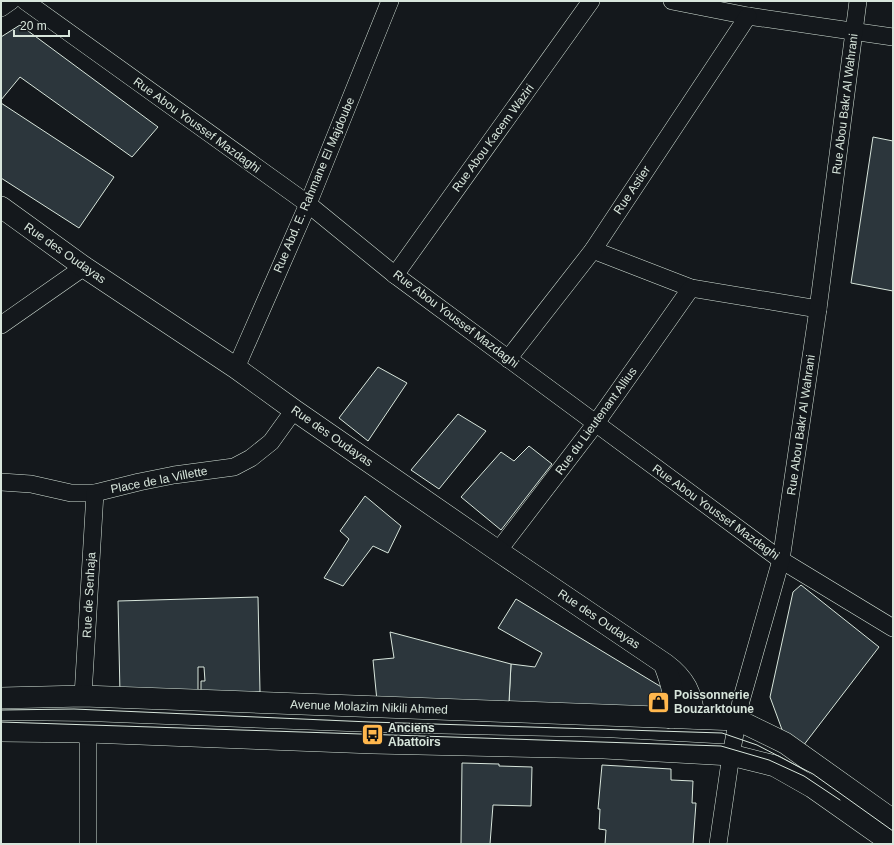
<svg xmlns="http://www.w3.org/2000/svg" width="894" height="845" font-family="Helvetica,sans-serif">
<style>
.building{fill:#2c363c;stroke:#d8e6dc}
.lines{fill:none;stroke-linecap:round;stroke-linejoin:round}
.minor-casing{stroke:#d8e6dc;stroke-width:18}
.tertiary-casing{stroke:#d8e6dc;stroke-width:22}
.minor{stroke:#14181c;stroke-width:17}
.tertiary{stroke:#14181c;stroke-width:21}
.tram{stroke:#d8e6dc;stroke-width:1}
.labels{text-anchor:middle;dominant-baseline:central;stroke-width:3;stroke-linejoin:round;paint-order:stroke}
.street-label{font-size:12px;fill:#d8e6dc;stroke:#14181c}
.poi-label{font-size:12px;font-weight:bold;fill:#d8e6dc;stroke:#14181c;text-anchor:start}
</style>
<rect width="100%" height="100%" fill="#14181c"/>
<g class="building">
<path d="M20 25 158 127 132 157 20 77 1 100V37Z"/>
<path d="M1 103 114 177 79 228 1 178Z"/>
<path d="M873 137 893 141V291L851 283Z"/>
<path d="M378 367 407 383 368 441 339 418Z"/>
<path d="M458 414 486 431 439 489 411 470Z"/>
<path d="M529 446 552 464 501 530 461 497 501 452 514 461Z"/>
<path d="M365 496 401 526 388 553 373 546 343 586 324 578 349 539 340 531Z"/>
<path d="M801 585 879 647 803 746 784 735 770 697 793 592Z"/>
<path d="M258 597 260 692 201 694V681H205L204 667H198V691L120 694 118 601Z"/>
<path d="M516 599 668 691 661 711 509 702 511 664 535 667 542 653 498 628Z"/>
<path d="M390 632 511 664 509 702 377 701 373 660 394 658Z"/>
<path d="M462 763 499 764V766L532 767 531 806 493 805 490 844H461Z"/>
<path d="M602 765 671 769V780L693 781 692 803H696L693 844H605L606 830 599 829 600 809H598Z"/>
</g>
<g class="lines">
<defs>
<g id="minor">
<path d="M25 1 308 204 395 275 781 560 893 628"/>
<path d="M672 1 748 16 893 37"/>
<path d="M1 8 11 1"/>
<path d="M593 250 691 288 818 309"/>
<path d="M395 275 591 1"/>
<path d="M1 325 84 267"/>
<path d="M508 359 593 250 748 16"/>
<path d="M236 368 308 204 390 1"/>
<path d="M1 482 31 484 71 493H95L139 482 174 475 234 467 251 458 271 442 294 410"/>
<path d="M498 551 596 423 691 288"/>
<path d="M83 696 95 493"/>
<path d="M88 844V732"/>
<path d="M718 844 731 755 741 701 781 560 818 309 858 1"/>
</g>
<g id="tertiary">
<path d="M1 207 84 267 236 368 294 410 498 551 665 664C685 679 692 693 694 718"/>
<path d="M665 666C673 687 675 696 671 718"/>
<path d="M1 698 83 696 738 720 785 743 893 820"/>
<path d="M1 731 88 732 373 743 604 748 731 755 775 766 812 787 893 844"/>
</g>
</defs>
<use href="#minor" class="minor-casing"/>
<use href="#tertiary" class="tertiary-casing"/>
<use href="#minor" class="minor"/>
<use href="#tertiary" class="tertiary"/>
<g class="tram">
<path d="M1 710 74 709 370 722 722 733 757 745 813 774 893 831"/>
<path d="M1 722 721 746 769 760 804 776 840 800"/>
</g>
</g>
<defs>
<symbol id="shop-square" viewBox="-11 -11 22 22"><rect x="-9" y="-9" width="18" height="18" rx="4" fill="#ffb74d" stroke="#14181c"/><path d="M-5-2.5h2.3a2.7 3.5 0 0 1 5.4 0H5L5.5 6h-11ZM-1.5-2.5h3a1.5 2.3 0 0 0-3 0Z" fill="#111"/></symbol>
<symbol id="bus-square" viewBox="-11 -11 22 22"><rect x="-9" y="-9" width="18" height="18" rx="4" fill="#ffb74d" stroke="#14181c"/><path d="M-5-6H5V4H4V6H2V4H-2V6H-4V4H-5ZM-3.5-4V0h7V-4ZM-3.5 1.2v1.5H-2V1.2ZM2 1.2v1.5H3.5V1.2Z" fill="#111"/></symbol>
</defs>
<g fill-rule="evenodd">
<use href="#shop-square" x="646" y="690" width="25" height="25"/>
<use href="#bus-square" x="360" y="722" width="25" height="25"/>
</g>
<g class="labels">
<g class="street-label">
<text transform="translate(845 104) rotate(-83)">Rue Abou Bakr Al Wahrani</text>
<text transform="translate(197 125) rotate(36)">Rue Abou Youssef Mazdaghi</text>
<text transform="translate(493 138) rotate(-54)">Rue Abou Kacem Waziri</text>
<text transform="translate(314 185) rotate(-67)">Rue Abd. E. Rahmane El Majdoube</text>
<text transform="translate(632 190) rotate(-56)">Rue Astier</text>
<text transform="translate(65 253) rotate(35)">Rue des Oudayas</text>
<text transform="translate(456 319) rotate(37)">Rue Abou Youssef Mazdaghi</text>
<text transform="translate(596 421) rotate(-54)">Rue du Lieutenant Allius</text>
<text transform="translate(801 425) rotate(-82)">Rue Abou Bakr Al Wahrani</text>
<text transform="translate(332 436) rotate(35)">Rue des Oudayas</text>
<text transform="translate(159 480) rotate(-11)">Place de la Villette</text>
<text transform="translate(716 512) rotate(36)">Rue Abou Youssef Mazdaghi</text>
<text transform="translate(89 595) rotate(-87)">Rue de Senhaja</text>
<text transform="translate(599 619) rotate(34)">Rue des Oudayas</text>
<text transform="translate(369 707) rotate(2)">Avenue Molazim Nikili Ahmed</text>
</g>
<g class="poi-label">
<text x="674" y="695">Poissonnerie<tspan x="674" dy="14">Bouzarktoune</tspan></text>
<text x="388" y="728">Anciens<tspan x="388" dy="14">Abattoirs</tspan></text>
</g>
</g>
<rect width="894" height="845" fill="none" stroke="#d8e6dc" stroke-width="4"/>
<path d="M14 30v6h55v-6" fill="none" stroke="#d8e6dc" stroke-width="2"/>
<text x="20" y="30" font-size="12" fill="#d8e6dc" stroke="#14181c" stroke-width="3" paint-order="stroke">20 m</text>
</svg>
